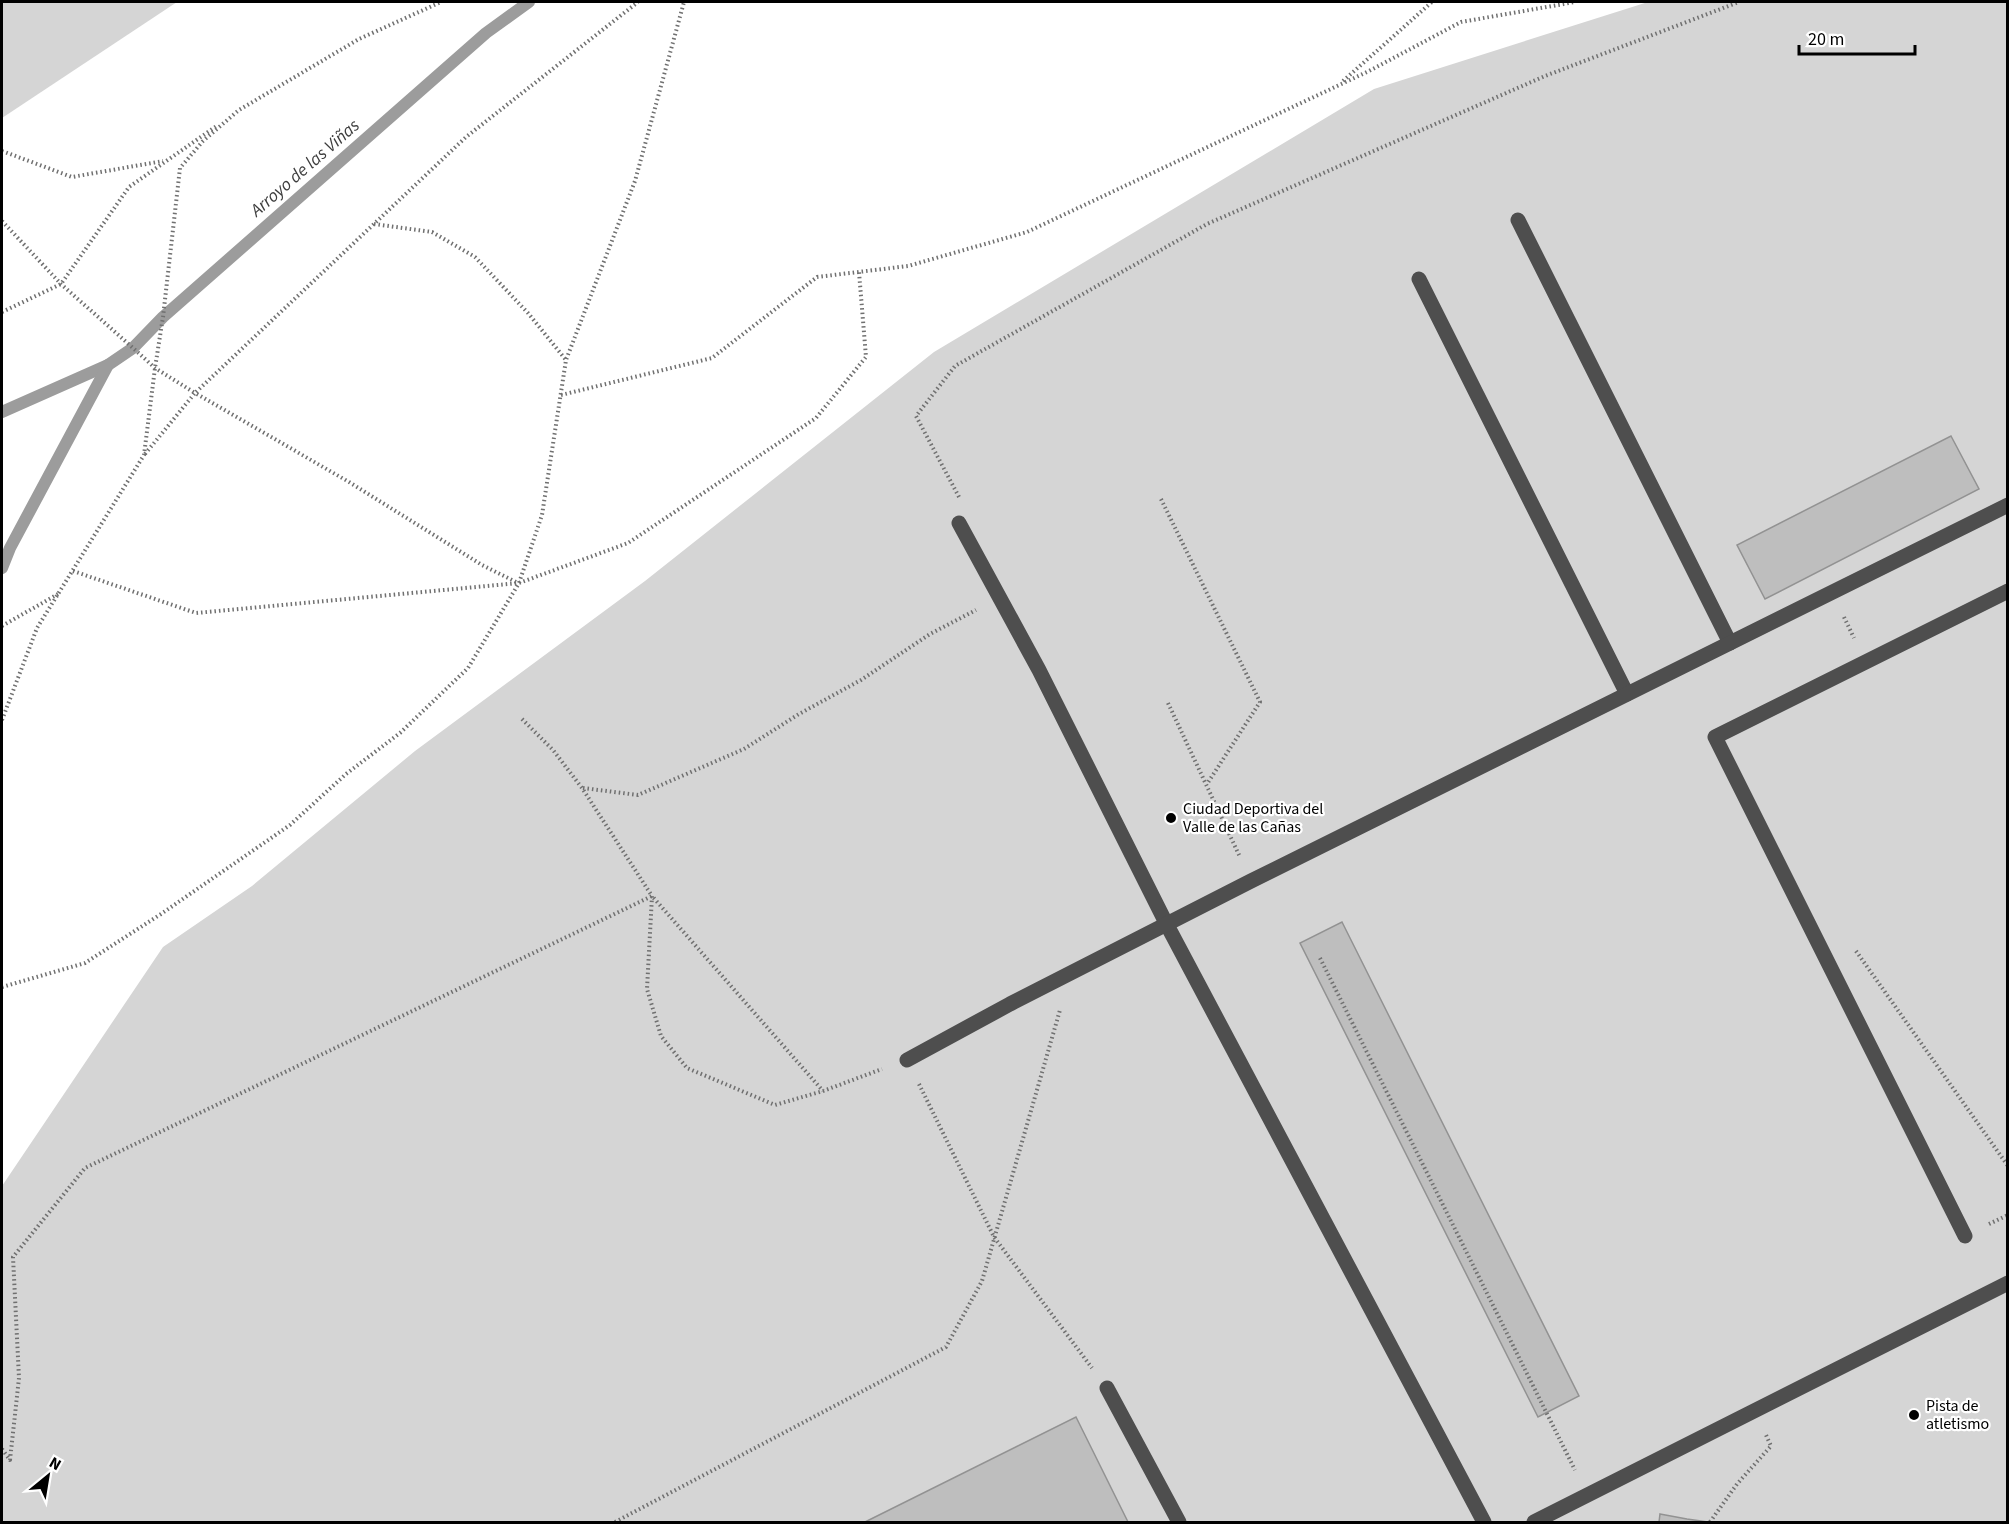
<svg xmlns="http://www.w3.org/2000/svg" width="2009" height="1524" font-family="'Source Sans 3',sans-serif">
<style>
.green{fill:#d5d5d5}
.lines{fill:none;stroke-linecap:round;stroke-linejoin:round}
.stream{stroke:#9c9c9c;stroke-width:12}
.building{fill:#bebebe;stroke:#929292;stroke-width:1.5}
.path{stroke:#707070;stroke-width:4;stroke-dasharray:1.5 3;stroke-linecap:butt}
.minor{stroke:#4e4e4e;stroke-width:15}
.poi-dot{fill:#000;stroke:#fff;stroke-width:2}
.labels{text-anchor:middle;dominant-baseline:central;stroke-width:4.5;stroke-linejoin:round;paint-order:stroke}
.poi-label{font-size:16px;fill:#000;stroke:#fff;text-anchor:start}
.water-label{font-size:18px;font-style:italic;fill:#3d3d3d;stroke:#fff}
</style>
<rect width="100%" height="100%" fill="#fff"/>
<g class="green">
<path d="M2 2H177L2 118Z"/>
<path d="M1648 2H2007V1522H2V1186L163 947 252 886 415 751 645 581 934 352 1374 89Z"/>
</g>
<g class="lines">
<g class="stream">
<path d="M2 412 108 365"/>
<path d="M2 568 10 548 108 365 133 348 163 317 486 33 529 2"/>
</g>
</g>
<g class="building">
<path d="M1951 436 1979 489 1765 599 1737 545Z"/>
<path d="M1342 922 1579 1396 1538 1417 1300 943Z"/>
<path d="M1076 1417 1128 1522H865Z"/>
<path d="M1660 1514 1687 1519 1708 1522H1659Z"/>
</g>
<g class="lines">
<g class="path">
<path d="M1343 81 1432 2"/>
<path d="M2 151 72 177 163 161"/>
<path d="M2 221 61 284 133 348 155 368 195 393 466 137 638 2"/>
<path d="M374 224 432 232 475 257 528 313 566 360"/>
<path d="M2 312 61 284 129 187 218 125"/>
<path d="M561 395 712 358 817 277 908 266 1027 232 1369 71 1461 22 1575 2"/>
<path d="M145 454 195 393 349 482 482 565 518 583"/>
<path d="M959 497 916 416 955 366 1207 224 1545 76 1739 2"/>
<path d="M1161 499 1260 702 1207 784"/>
<path d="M73 571 196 613 519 583 542 515 566 360 635 181 684 2"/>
<path d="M1844 617 1854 638"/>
<path d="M2 626 58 594"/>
<path d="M1168 703 1240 857"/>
<path d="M522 719 553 750 582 788 652 896 647 989 661 1036 687 1068 775 1105 823 1091 882 1069"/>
<path d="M2 720 37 628 144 455 155 368 163 317 180 168 203 141 239 110 359 39 441 2"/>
<path d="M583 788 638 795 744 749 799 714 861 680 930 634 976 610"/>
<path d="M1856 951 2008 1166"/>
<path d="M1320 958 1575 1470"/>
<path d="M2 987 85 963 161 914 290 825 346 774 400 733 468 668 519 583 628 543 816 418 866 357 859 272"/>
<path d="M919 1084 994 1237 1092 1368"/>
<path d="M1989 1224 2008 1215"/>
<path d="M2 1449 10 1460 19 1378 13 1257 85 1168 652 896 823 1091"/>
<path d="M615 1522 946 1347 982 1281 1060 1010"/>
<path d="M1710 1522 1737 1484 1771 1446 1766 1435"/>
</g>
<g class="minor">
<path d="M1518 220 1730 643"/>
<path d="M1419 279 1627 694"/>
<path d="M959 523 1039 670 1167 925 1484 1522"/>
<path d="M907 1060 1010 1004 1251 881 2008 505"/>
<path d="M1965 1236 1715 737 2008 591"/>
<path d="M1107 1388 1179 1522"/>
<path d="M1534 1522 2008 1283"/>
</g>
</g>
<g class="poi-dot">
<circle cx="1171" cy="818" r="6"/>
<circle cx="1914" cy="1415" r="6"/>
</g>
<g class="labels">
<g class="poi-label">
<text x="1183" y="809">Ciudad Deportiva del<tspan x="1183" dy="18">Valle de las Cañas</tspan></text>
<text x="1926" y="1406">Pista de<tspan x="1926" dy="18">atletismo</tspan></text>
</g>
<g class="water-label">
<text transform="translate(305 168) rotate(-41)">Arroyo de las Viñas</text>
</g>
</g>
<rect width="2009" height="1524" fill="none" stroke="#000000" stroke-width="6"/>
<g transform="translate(48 1476) rotate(30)" stroke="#ffffff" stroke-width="4.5" paint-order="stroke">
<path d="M0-4.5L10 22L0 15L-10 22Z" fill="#000000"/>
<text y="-9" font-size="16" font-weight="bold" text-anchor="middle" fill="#000000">N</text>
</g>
<path d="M1799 45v9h116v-9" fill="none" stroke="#000000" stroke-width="3"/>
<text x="1808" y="45" font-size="18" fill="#000000" stroke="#ffffff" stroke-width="4.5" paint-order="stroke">20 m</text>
</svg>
